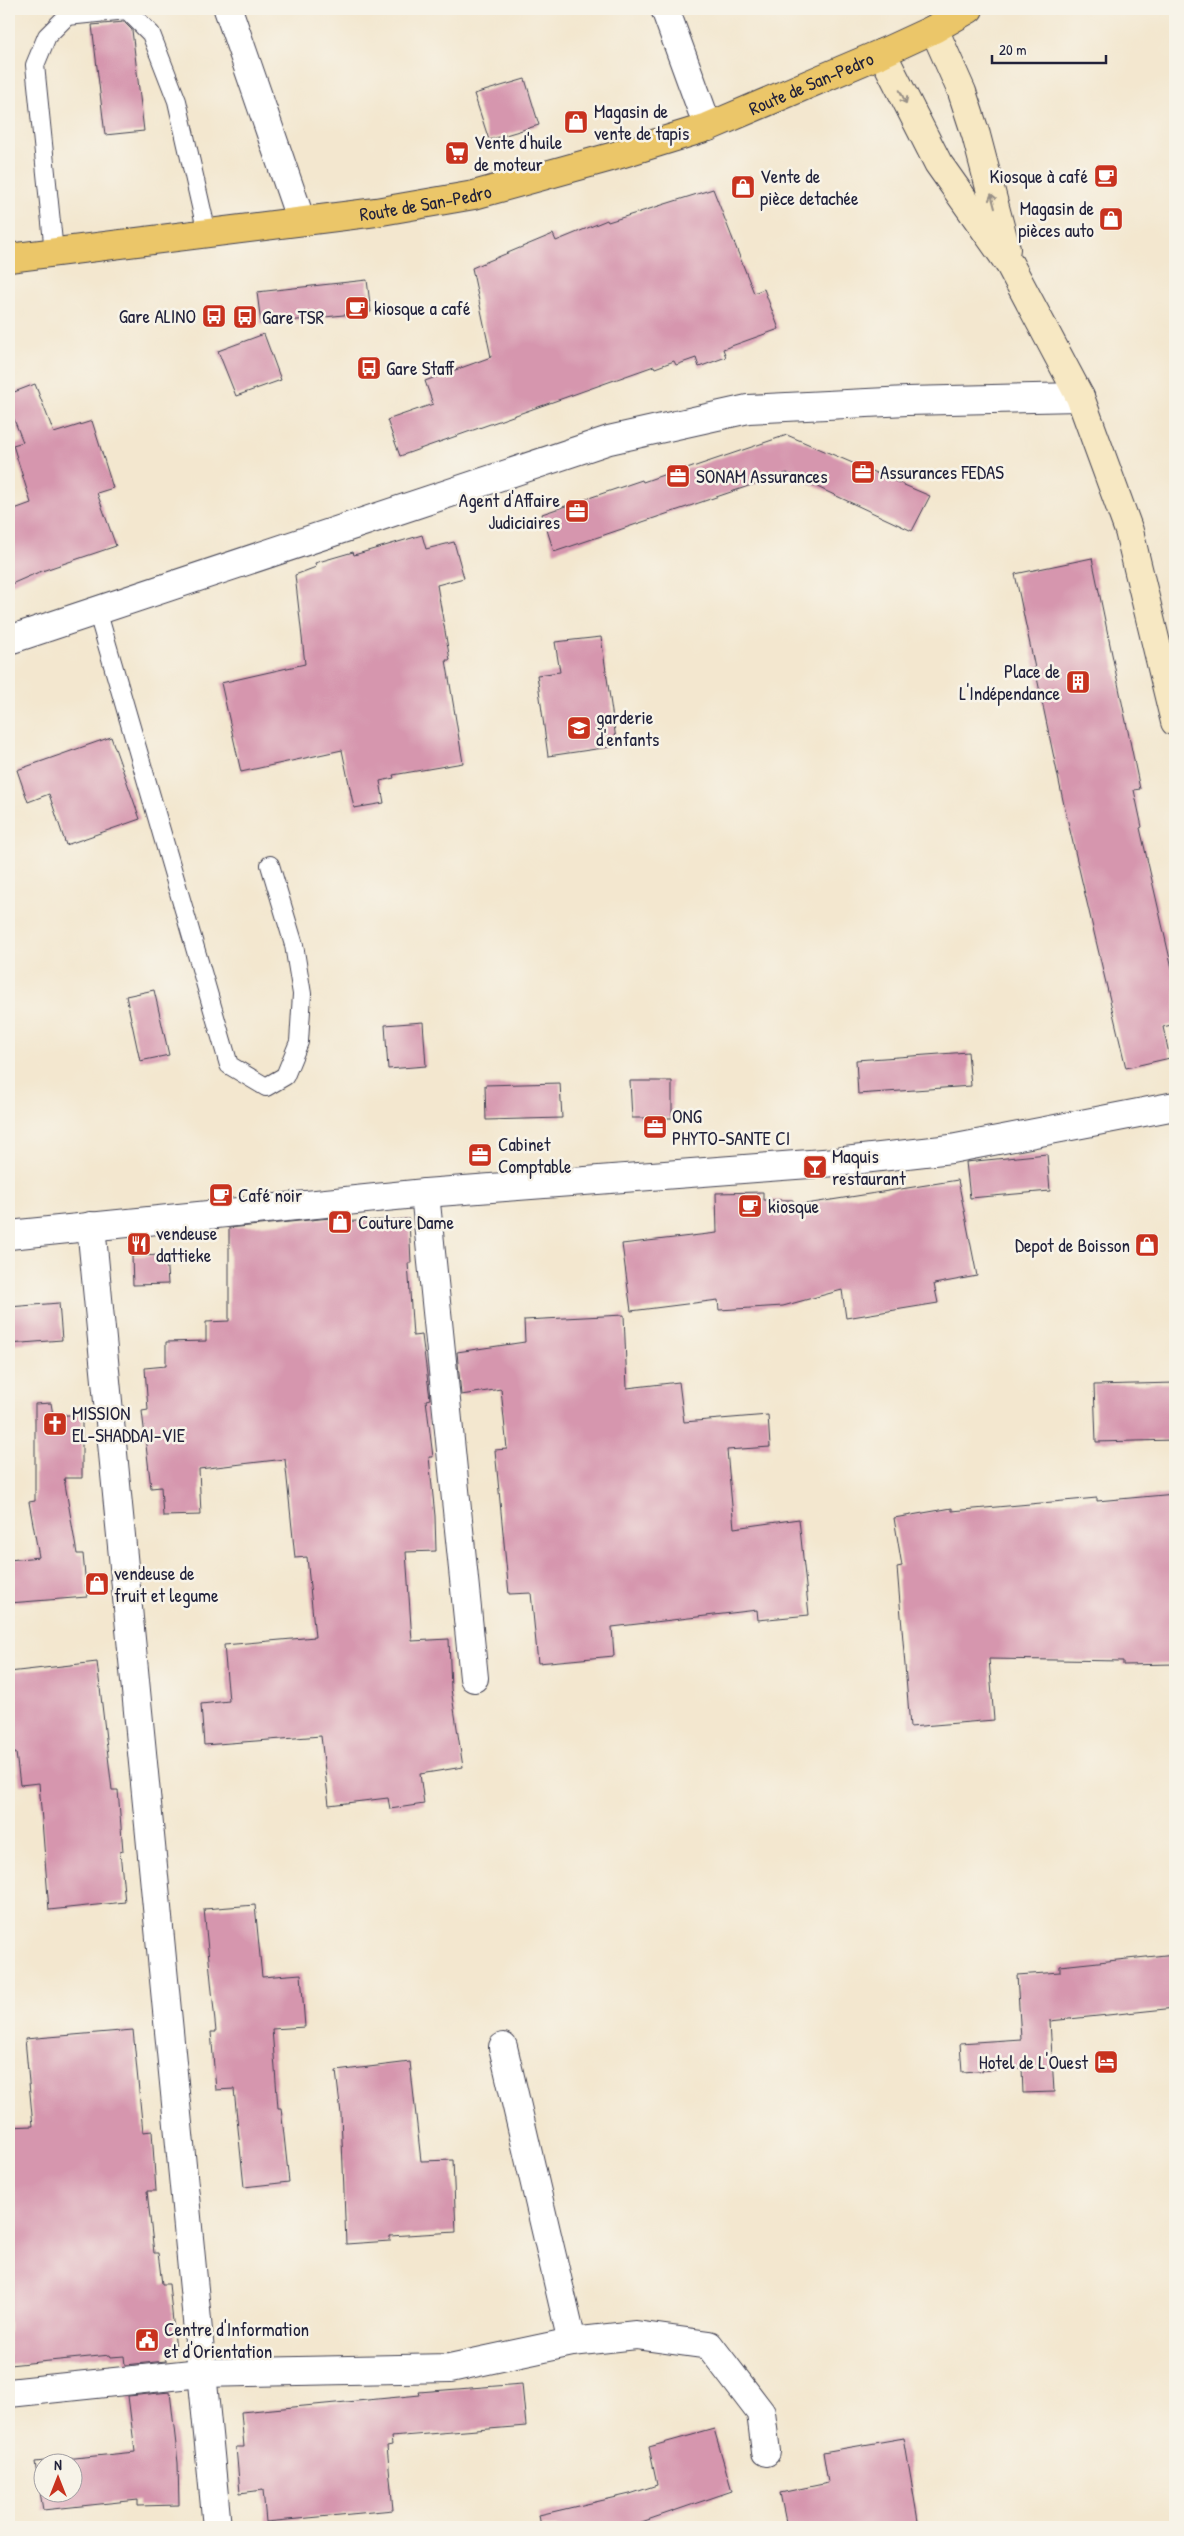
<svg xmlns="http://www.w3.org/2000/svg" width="1184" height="2536" font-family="'Patrick Hand',sans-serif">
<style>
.building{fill:#d696ae;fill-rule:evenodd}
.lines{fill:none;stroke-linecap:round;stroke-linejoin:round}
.service-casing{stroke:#414051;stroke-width:20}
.minor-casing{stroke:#414051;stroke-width:30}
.secondary-casing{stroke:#414051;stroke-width:30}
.primary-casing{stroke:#414051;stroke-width:30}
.service{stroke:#fff;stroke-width:18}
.minor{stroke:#fff;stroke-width:28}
.secondary{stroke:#f7e8c3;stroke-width:28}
.primary{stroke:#ebc669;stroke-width:28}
.oneway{stroke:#978f86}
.labels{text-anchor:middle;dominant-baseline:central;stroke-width:5;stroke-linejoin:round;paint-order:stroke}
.street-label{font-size:19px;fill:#22223b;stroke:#f7f3e8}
.poi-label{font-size:19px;fill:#22223b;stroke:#f7f3e8;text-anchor:start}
</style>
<rect width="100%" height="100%" fill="#f7f3e8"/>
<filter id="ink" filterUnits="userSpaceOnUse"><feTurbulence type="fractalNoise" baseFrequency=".02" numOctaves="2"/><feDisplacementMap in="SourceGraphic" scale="10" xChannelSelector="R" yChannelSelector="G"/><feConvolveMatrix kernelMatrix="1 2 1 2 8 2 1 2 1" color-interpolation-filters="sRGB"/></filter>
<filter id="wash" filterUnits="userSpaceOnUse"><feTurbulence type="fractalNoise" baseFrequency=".0096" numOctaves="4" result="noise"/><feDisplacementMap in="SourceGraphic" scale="20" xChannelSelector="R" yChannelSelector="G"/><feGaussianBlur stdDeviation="1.12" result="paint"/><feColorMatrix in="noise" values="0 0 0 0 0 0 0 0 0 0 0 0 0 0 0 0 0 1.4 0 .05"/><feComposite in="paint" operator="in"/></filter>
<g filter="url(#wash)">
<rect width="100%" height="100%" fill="#f3e7cf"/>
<g id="blocks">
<g class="building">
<path d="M124 22 132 30 144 131 105 135 92 25Z"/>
<path d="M525 79 539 125 489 140 474 94Z"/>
<path d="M713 189 754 293 764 289 779 329 723 349 726 357 699 367 696 358 676 365 674 361 655 368 654 366 400 456 387 420 433 404 425 381 491 357 472 268 553 234 556 241 607 220 608 222Z"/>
<path d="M367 280 371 312 261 324 257 292Z"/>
<path d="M264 334 281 380 236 396 218 351Z"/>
<path d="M35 384 54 433 92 421 113 488 97 493 116 546 39 572 9 585V511L31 503 13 445 23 442 9 407V394Z"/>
<path d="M787 435 930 496 912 531 787 473 554 552 542 514 642 480 643 482 683 468 684 470Z"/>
<path d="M422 535 426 549 454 542 464 578 437 585 450 660H446L463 763 393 775 394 778 380 781 384 803 354 808 342 750 241 772 221 683 305 664 295 575 316 567 315 563 353 552 354 555Z"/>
<path d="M1092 558 1140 789 1134 790 1142 827 1140 828 1175 981V1024L1163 1027 1170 1058 1126 1068 1064 805 1015 574Z"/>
<path d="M601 637 617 746 548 756 537 675 560 672 555 642Z"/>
<path d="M111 737 140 819 66 845 49 794 28 802 17 770Z"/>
<path d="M154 990 169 1055 140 1061 126 996Z"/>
<path d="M423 1022 426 1066 388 1069 385 1025Z"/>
<path d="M968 1052 971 1086 858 1094 856 1060Z"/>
<path d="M630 1081H672V1118H632Z"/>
<path d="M560 1083 562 1118 486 1120 485 1085Z"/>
<path d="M1047 1154 1050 1191 970 1198 966 1162Z"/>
<path d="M958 1180 977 1276 934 1284 938 1303 846 1318 842 1290 783 1306 719 1310 718 1300 631 1311 622 1244 717 1233 716 1193 763 1192V1200H793V1206Z"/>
<path d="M330 1218 331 1222 409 1219 411 1263H408L413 1336 422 1335 430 1399 426 1400 433 1457H429L435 1516 436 1551 406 1552 412 1641 449 1639 451 1689 463 1767 420 1774 424 1804 390 1809 388 1798 329 1805 321 1736 204 1745 201 1704 229 1701 224 1645 315 1637 307 1557 295 1558 285 1459 199 1469 201 1515 163 1516 161 1487 151 1488 142 1411 148 1410 145 1368 166 1366V1342L206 1341V1322L229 1321V1228Z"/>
<path d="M166 1255 168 1284 133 1285 132 1256Z"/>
<path d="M59 1303 62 1340 9 1344V1307Z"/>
<path d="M624 1315 627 1388 679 1382 684 1422 768 1415 770 1447 727 1450 734 1528 799 1519 809 1615 758 1620 757 1610 612 1627 614 1656 538 1663 531 1593 509 1594 495 1450 507 1449 501 1389 461 1395 457 1352 525 1342 524 1320Z"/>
<path d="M1175 1383V1440L1096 1442 1094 1385Z"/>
<path d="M51 1403 53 1415H82V1478H64L77 1554H83L87 1597 9 1603V1560L39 1557 29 1502 35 1501V1404Z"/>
<path d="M1175 1494V1664L1123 1665V1661L989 1659 994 1720 910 1727 897 1567 902 1566 894 1518 952 1508V1511L1097 1498V1501Z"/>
<path d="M97 1662 112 1790H118L123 1851 120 1852 125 1902 49 1910 39 1783 20 1785 16 1753 9 1754V1672Z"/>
<path d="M255 1905 262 1977 301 1974 305 2027 272 2029 278 2108H281L289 2182 244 2187 234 2089 216 2090 211 2032H216L204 1909Z"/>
<path d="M1175 1954V2008L1050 2021 1054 2092 1023 2093 1022 2068 962 2072 960 2043 1021 2039 1017 1975 1060 1972V1966Z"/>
<path d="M133 2030 143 2132 152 2131 156 2191H147L154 2253H158L162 2284H169L176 2350 165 2352 166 2361 125 2365 124 2356 111 2357 110 2355 9 2365V2127L33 2126 25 2039Z"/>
<path d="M410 2062 421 2161 453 2160 456 2232 390 2236V2241L346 2244 341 2114 336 2071Z"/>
<path d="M522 2384 526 2426 391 2437 392 2445 387 2446 393 2510 266 2522 263 2490 240 2493 236 2447H244L241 2412 420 2395 419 2392Z"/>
<path d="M170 2392 178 2463 179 2505 138 2506V2500L43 2510 35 2462 135 2452 128 2396ZM42 2464H72V2494H42Z"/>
<path d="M714 2429 732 2491 627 2527H541L539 2515 630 2494 657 2485 649 2447Z"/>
<path d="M904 2438 919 2527H787L780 2493 828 2483 823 2452Z"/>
</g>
</g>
</g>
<g filter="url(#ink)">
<use href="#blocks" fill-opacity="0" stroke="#414051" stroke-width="1"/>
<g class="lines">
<defs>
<g id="service">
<path d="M54 252 35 65 47 36 67 16 127 10 151 34 177 101 207 233"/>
<path d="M97 610 229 1065 266 1087 285 1076 299 1042 302 994 294 945 270 865"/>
</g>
<g id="minor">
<path d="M228 9 301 221"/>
<path d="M665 9 708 127"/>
<path d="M9 640 609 440 748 409 907 401 1080 397"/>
<path d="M425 1193 474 1678"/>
<path d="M91 1226 217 2527"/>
<path d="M9 1235 425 1193 836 1162 951 1149 1175 1106"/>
<path d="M503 2047 572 2342"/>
<path d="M9 2393 201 2373 450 2368 572 2342 636 2335 709 2345 761 2413 766 2452"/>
</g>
<g id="secondary">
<path d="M934 29 962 92 976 135 1006 249"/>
<path d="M882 53 938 163 1010 265 1080 397 1129 531 1175 722"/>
</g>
<g id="primary">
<path id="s1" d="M9 258 376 212 474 195 611 157 708 127 882 53 934 29 969 9"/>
</g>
</defs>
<use href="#service" class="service-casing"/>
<use href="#minor" class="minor-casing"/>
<use href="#secondary" class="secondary-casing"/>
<use href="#primary" class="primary-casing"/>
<use href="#service" class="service"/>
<use href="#minor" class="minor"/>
<use href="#secondary" class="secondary"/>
<use href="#primary" class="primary"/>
</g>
<defs><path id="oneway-shaft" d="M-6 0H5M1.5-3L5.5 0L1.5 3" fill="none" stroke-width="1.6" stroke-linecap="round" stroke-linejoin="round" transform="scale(1.25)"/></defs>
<g class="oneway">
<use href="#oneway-shaft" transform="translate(903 97) rotate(64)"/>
<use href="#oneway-shaft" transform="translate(993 201) rotate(-105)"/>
</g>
</g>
<defs>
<symbol id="shop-square" viewBox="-11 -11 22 22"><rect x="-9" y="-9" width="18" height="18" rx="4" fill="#c8321e" stroke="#f7f3e8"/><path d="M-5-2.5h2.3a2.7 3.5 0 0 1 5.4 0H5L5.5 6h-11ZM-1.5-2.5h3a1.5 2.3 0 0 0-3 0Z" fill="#fff"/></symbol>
<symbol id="supermarket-square" viewBox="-11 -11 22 22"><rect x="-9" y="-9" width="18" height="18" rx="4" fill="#c8321e" stroke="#f7f3e8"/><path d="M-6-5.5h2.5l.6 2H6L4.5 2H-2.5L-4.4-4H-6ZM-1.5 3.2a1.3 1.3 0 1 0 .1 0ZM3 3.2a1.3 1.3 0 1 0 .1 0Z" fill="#fff"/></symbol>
<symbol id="cafe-square" viewBox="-11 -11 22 22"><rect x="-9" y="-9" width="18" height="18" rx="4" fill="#c8321e" stroke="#f7f3e8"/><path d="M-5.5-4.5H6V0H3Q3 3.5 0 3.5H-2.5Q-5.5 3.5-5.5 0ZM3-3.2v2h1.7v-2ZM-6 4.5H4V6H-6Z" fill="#fff"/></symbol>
<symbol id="bus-square" viewBox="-11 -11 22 22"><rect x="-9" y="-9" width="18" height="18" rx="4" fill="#c8321e" stroke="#f7f3e8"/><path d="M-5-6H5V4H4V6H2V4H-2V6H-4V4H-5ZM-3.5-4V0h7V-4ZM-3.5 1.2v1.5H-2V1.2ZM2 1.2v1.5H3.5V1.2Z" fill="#fff"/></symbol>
<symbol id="office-square" viewBox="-11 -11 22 22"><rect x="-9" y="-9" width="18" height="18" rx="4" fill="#c8321e" stroke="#f7f3e8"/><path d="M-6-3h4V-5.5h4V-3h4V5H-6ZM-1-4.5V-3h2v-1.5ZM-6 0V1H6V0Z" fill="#fff"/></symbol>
<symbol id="building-square" viewBox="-11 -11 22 22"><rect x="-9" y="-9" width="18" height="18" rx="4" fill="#c8321e" stroke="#f7f3e8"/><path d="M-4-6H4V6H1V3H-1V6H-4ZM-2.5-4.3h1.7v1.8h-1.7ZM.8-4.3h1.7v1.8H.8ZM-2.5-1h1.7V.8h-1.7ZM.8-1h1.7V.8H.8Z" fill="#fff"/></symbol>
<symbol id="school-square" viewBox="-11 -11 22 22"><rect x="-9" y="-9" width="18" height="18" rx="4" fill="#c8321e" stroke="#f7f3e8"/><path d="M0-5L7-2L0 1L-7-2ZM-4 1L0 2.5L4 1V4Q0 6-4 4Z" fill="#fff"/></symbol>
<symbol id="bar-square" viewBox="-11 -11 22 22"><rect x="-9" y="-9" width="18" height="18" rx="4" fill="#c8321e" stroke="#f7f3e8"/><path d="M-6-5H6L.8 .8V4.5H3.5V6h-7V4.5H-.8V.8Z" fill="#fff"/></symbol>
<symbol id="restaurant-square" viewBox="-11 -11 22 22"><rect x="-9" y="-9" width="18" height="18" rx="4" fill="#c8321e" stroke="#f7f3e8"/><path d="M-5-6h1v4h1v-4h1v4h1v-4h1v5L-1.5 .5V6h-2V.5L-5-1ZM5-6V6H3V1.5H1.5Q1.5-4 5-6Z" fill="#fff"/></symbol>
<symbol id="church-square" viewBox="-11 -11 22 22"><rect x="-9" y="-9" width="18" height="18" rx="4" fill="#c8321e" stroke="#f7f3e8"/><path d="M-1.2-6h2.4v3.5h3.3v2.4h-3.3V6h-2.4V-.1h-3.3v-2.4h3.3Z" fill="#fff"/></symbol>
<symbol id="hotel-square" viewBox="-11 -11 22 22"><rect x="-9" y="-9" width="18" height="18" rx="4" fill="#c8321e" stroke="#f7f3e8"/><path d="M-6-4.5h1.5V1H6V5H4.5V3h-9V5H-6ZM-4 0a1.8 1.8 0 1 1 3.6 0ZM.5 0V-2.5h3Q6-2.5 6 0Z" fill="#fff"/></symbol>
<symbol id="civic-square" viewBox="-11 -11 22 22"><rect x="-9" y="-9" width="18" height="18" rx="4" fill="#c8321e" stroke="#f7f3e8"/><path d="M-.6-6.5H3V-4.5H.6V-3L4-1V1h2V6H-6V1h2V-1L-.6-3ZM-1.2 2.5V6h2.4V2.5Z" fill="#fff"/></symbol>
</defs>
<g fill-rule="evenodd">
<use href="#shop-square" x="562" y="108" width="28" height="28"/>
<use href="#supermarket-square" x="443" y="139" width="28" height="28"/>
<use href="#cafe-square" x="1092" y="162" width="28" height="28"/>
<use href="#shop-square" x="729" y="173" width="28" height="28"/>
<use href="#shop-square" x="1097" y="205" width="28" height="28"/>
<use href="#cafe-square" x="343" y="294" width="28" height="28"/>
<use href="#bus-square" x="200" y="302" width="28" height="28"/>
<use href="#bus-square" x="231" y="303" width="28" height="28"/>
<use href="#bus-square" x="355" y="354" width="28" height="28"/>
<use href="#office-square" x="849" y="458" width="28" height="28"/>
<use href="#office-square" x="664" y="462" width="28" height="28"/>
<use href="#office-square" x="563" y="497" width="28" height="28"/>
<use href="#building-square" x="1064" y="668" width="28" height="28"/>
<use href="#school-square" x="565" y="714" width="28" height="28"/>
<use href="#office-square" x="641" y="1113" width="28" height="28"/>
<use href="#office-square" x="466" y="1141" width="28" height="28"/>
<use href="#bar-square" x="801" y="1153" width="28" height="28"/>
<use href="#cafe-square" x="207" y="1181" width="28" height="28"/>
<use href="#cafe-square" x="736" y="1192" width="28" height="28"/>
<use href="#shop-square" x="326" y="1208" width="28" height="28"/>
<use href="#restaurant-square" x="125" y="1230" width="28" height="28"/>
<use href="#shop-square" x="1133" y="1231" width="28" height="28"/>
<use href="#church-square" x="41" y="1410" width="28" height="28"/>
<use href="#shop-square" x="83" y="1570" width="28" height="28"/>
<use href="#hotel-square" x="1092" y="2048" width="28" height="28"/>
<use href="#civic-square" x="133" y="2326" width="28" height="28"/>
</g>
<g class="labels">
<g class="street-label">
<text stroke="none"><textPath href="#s1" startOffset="825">Route de San-Pedro</textPath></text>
<text stroke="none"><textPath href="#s1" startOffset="420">Route de San-Pedro</textPath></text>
</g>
<g class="poi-label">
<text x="594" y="111">Magasin de<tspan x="594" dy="22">vente de tapis</tspan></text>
<text x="474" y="142">Vente d'huile<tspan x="474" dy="22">de moteur</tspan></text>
<text x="760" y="176">Vente de<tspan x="760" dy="22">pièce detachée</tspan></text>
<text x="1088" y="176" text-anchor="end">Kiosque à café</text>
<text x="1094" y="208" text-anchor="end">Magasin de<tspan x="1094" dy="22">pièces auto</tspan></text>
<text x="374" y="308">kiosque a café</text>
<text x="196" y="316" text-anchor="end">Gare ALINO</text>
<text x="262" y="317">Gare TSR</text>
<text x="386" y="368">Gare Staff</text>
<text x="880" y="472">Assurances FEDAS</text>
<text x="696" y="476">SONAM Assurances</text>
<text x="560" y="500" text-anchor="end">Agent d'Affaire<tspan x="560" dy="22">Judiciaires</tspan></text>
<text x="1060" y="671" text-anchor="end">Place de<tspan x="1060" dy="22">L'Indépendance</tspan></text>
<text x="596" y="717">garderie<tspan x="596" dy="22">d'enfants</tspan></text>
<text x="672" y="1116">ONG<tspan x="672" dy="22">PHYTO-SANTE CI</tspan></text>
<text x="498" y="1144">Cabinet<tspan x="498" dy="22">Comptable</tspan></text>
<text x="832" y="1156">Maquis<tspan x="832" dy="22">restaurant</tspan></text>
<text x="238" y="1195">Café noir</text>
<text x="768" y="1206">kiosque</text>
<text x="358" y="1222">Couture Dame</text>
<text x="156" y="1233">vendeuse<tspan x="156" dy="22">dattieke</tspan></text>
<text x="1130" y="1245" text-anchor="end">Depot de Boisson</text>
<text x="72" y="1413">MISSION<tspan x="72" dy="22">EL-SHADDAI-VIE</tspan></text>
<text x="114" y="1573">vendeuse de<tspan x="114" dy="22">fruit et legume</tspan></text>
<text x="1088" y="2062" text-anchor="end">Hotel de L'Ouest</text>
<text x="164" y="2329">Centre d'Information<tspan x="164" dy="22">et d'Orientation</tspan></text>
</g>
</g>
<rect width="1184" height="2536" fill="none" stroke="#f7f3e8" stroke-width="30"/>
<g transform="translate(58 2478)"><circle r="24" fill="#f7f3e8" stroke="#a29fa3"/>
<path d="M0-4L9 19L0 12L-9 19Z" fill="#c8321e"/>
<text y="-8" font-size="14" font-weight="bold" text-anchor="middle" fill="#22223b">N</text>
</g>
<path d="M992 55v8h114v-8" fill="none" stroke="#22223b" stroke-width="2.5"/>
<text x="999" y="55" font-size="15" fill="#22223b" stroke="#f7f3e8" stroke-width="4" paint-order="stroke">20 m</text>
</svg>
